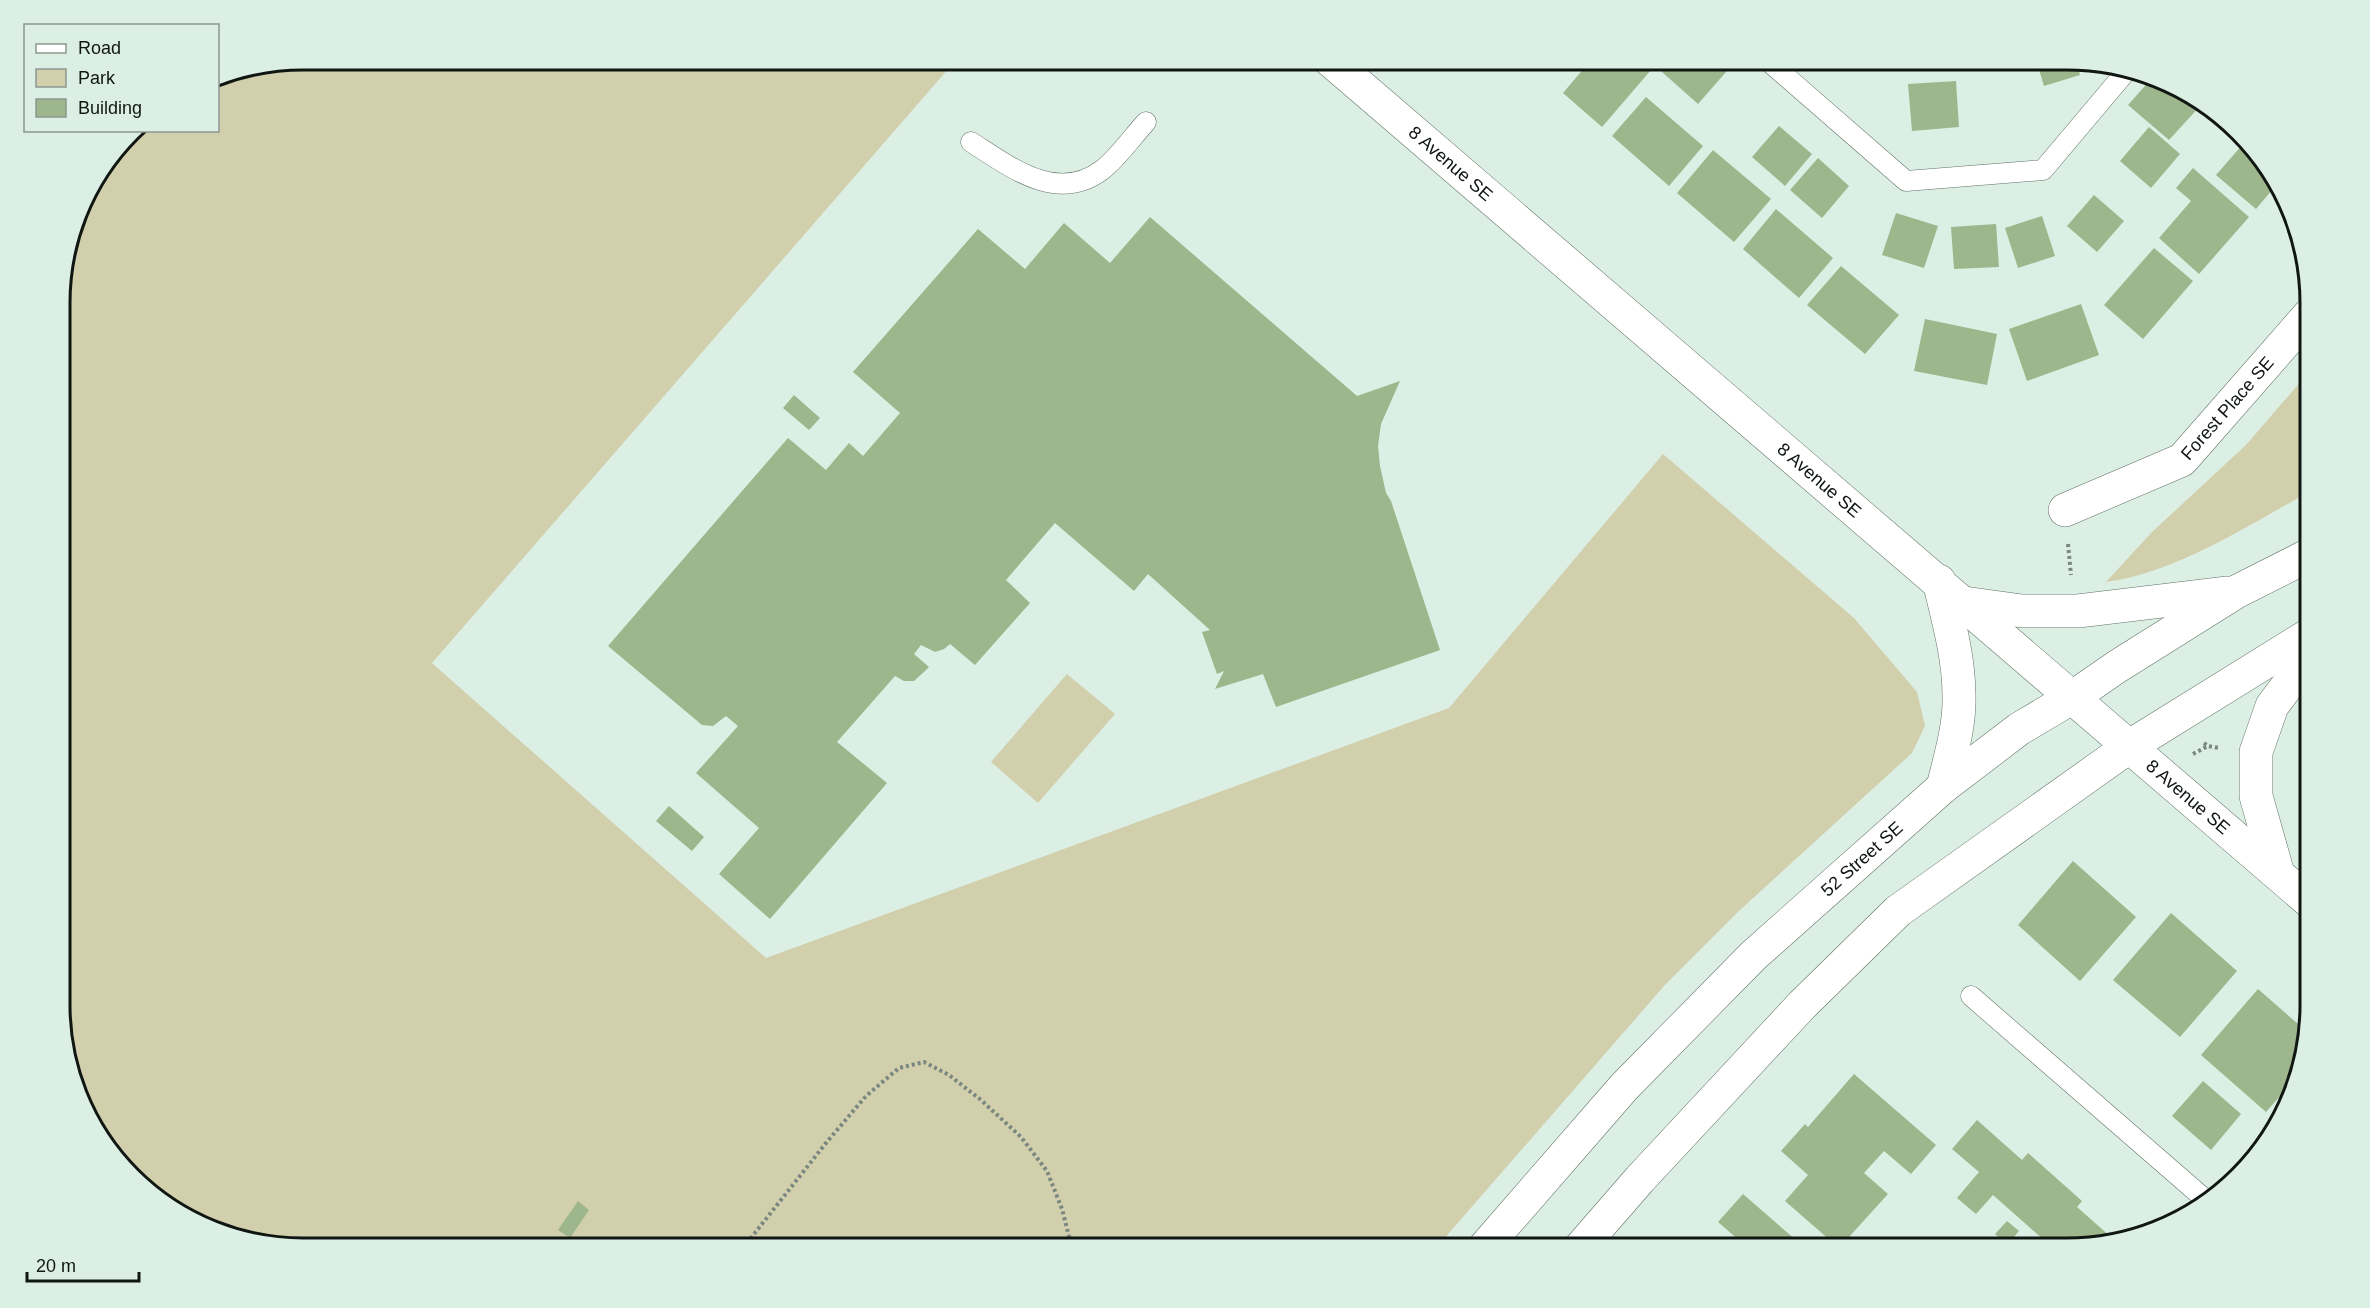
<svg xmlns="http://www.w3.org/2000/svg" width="2370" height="1308" font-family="Arial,sans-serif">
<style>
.green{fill:#d1cfac}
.building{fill:#9db68b}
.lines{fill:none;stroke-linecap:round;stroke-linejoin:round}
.lane-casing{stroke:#617168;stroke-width:21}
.street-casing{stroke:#617168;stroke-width:34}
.secondary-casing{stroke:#617168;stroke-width:34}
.path{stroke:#7a8780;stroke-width:4;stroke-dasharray:3 3;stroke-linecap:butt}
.lane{stroke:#fff;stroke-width:20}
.street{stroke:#fff;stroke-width:33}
.secondary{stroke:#fff;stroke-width:33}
.labels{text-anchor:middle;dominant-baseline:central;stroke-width:4.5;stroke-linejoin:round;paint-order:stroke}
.street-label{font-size:18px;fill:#101612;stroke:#dcefe4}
.rim{fill:none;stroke:#101612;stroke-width:3}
</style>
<rect width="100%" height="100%" fill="#dcefe4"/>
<g class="green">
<path d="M304 60H956L432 663 766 958 1449 708 1663 454 1854 618 1917 692 1925 726 1912 753 1740 910 1664 986 1436 1248H304L241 1240 182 1215 101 1140 62 1036V272L85 196 135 131 218 130V77Z"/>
<path d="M2309 372V492C2249 525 2175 573 2106 582L2151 533 2246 445Z"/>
<path d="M1067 674 1115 714 1038 803 991 762Z"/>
</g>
<g class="building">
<path d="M1591 60H1640L1651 70 1602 127 1563 93Z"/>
<path d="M1673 60H1728L1733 64 1698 104 1662 72Z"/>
<path d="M2036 60 2076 61 2080 75 2044 86Z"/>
<path d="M2152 78 2188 93 2201 105 2169 140 2128 105Z"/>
<path d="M1956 81 1959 127 1912 131 1908 84Z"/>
<path d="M1646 97 1703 146 1669 186 1612 136Z"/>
<path d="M1779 126 1812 154 1785 186 1752 157Z"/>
<path d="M2149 127 2180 154 2151 188 2120 161Z"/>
<path d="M2243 144 2269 169 2277 184 2256 209 2216 175Z"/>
<path d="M1713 150 1771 199 1734 242 1677 193Z"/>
<path d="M1818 158 1849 186 1822 218 1790 190Z"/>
<path d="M2193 168 2249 217 2199 274 2159 238 2191 201 2176 188Z"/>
<path d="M2094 195 2124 221 2097 252 2067 226Z"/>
<path d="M1776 209 1833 258 1799 298 1743 249Z"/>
<path d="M1896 213 1938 226 1924 268 1882 255Z"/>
<path d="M2042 216 2055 256 2018 268 2005 228Z"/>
<path d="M1150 217 1357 396 1400 381 1381 424 1378 446 1380 466 1386 493 1391 501 1440 650 1276 707 1263 674 1215 689 1224 671 1217 674 1202 632 1210 630 1148 574 1134 591 1055 523 1006 580 1030 603 975 665 950 644 944 649 935 652 921 645 914 654 929 667 926 670 914 681H904L895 676 837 742 887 783 770 919 719 874 759 828 696 773 738 726 726 716 713 726 702 725 608 646 788 438 826 470 849 443 863 456 900 413 853 372 978 229 1025 269 1064 223 1110 263Z"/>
<path d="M1996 224 1999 267 1954 269 1951 227Z"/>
<path d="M2154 248 2193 281 2143 339 2104 305Z"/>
<path d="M1841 266 1899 315 1865 354 1807 305Z"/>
<path d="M2081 304 2099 355 2027 381 2009 329Z"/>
<path d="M1925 319 1997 334 1987 385 1914 371Z"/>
<path d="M794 395 820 418 809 430 783 408Z"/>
<path d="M669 806 704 837 692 851 656 821Z"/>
<path d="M2073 861 2136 917 2080 981 2018 925Z"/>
<path d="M2171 913 2237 971 2180 1037 2113 980Z"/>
<path d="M2258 989 2306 1031 2290 1085 2266 1112 2201 1055Z"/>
<path d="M1854 1074 1936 1145 1911 1174 1884 1151 1864 1173 1888 1194 1839 1248 1785 1201 1808 1175 1781 1151 1805 1124 1808 1127Z"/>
<path d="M2203 1081 2241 1114 2211 1150 2172 1116Z"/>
<path d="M1977 1120 2022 1160 2028 1153 2082 1201 2077 1207 2112 1238 2082 1247 2040 1248 2045 1241 1993 1195 1976 1214 1957 1198 1979 1172 1952 1149Z"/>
<path d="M1743 1194 1805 1248H1748L1718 1222Z"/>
<path d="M578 1201 589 1210 570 1238 558 1230Z"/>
<path d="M2007 1221 2019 1231 2007 1245 1995 1234Z"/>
</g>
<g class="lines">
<defs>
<g id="lane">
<path d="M1767 60 1906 181 2043 170 2129 68"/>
<path d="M971 142C1010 167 1057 204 1102 170 1117 159 1133 136 1146 122"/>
<path d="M1971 996 2207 1201"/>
</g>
<g id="street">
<path id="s1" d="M2065 510 2182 460 2309 315"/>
</g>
<g id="secondary">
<path id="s2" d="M1330 60 2309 901"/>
<path d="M1939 581C1948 619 1959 657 1959 696 1960 726 1950 758 1943 787"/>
<path d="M1964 603 2022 611H2078L2228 593"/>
<path d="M2278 874 2256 796V752L2272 706 2309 657"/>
<path id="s3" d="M1484 1248 1624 1087 1754 955 1943 787 2019 729 2073 697 2118 666 2236 592 2309 555"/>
<path d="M1580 1248 1640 1179 1802 1005 1898 911 2130 746 2309 635"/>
</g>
</defs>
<use href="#lane" class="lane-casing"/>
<use href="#street" class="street-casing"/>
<use href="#secondary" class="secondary-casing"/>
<g class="path">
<path d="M2068 544 2071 575"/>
<path d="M2204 743 2208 746 2219 748"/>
<path d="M2193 754 2208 746"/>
<path d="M743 1248 826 1143 866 1096 899 1068 924 1062 949 1075 981 1100 1021 1137 1047 1171 1062 1209 1072 1248"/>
</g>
<use href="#lane" class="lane"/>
<use href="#street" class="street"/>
<use href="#secondary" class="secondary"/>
</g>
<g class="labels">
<g class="street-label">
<text stroke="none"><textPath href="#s2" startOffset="159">8 Avenue SE</textPath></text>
<text stroke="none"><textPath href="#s1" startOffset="196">Forest Place SE</textPath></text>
<text stroke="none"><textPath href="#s2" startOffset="645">8 Avenue SE</textPath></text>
<text stroke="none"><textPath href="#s2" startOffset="1131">8 Avenue SE</textPath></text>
<text stroke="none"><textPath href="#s3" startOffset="543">52 Street SE</textPath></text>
</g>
</g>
<path d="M0 0H2370V1308H0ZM303 70H2067A233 233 0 0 1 2300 303V1005A233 233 0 0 1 2067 1238H303A233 233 0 0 1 70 1005V303A233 233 0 0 1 303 70Z" fill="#dcefe4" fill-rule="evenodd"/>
<path class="rim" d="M303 70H2067A233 233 0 0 1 2300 303V1005A233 233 0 0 1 2067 1238H303A233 233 0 0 1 70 1005V303A233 233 0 0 1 303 70Z"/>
<rect x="24" y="24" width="195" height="108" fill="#dcefe4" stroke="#8a9890" stroke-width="1.5"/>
<rect x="36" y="44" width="30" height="9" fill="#ffffff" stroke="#8a9890" stroke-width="1.5"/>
<text x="78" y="54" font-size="18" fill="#101612">Road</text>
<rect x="36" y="69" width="30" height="18" fill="#d1cfac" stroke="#8a9890" stroke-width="1.5"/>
<text x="78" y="84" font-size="18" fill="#101612">Park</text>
<rect x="36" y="99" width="30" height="18" fill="#9db68b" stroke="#8a9890" stroke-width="1.5"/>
<text x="78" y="114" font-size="18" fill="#101612">Building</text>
<path d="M27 1272v9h112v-9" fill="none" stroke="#101612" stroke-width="3"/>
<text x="36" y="1272" font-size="18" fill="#101612" stroke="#dcefe4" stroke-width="4.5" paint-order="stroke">20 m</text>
</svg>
